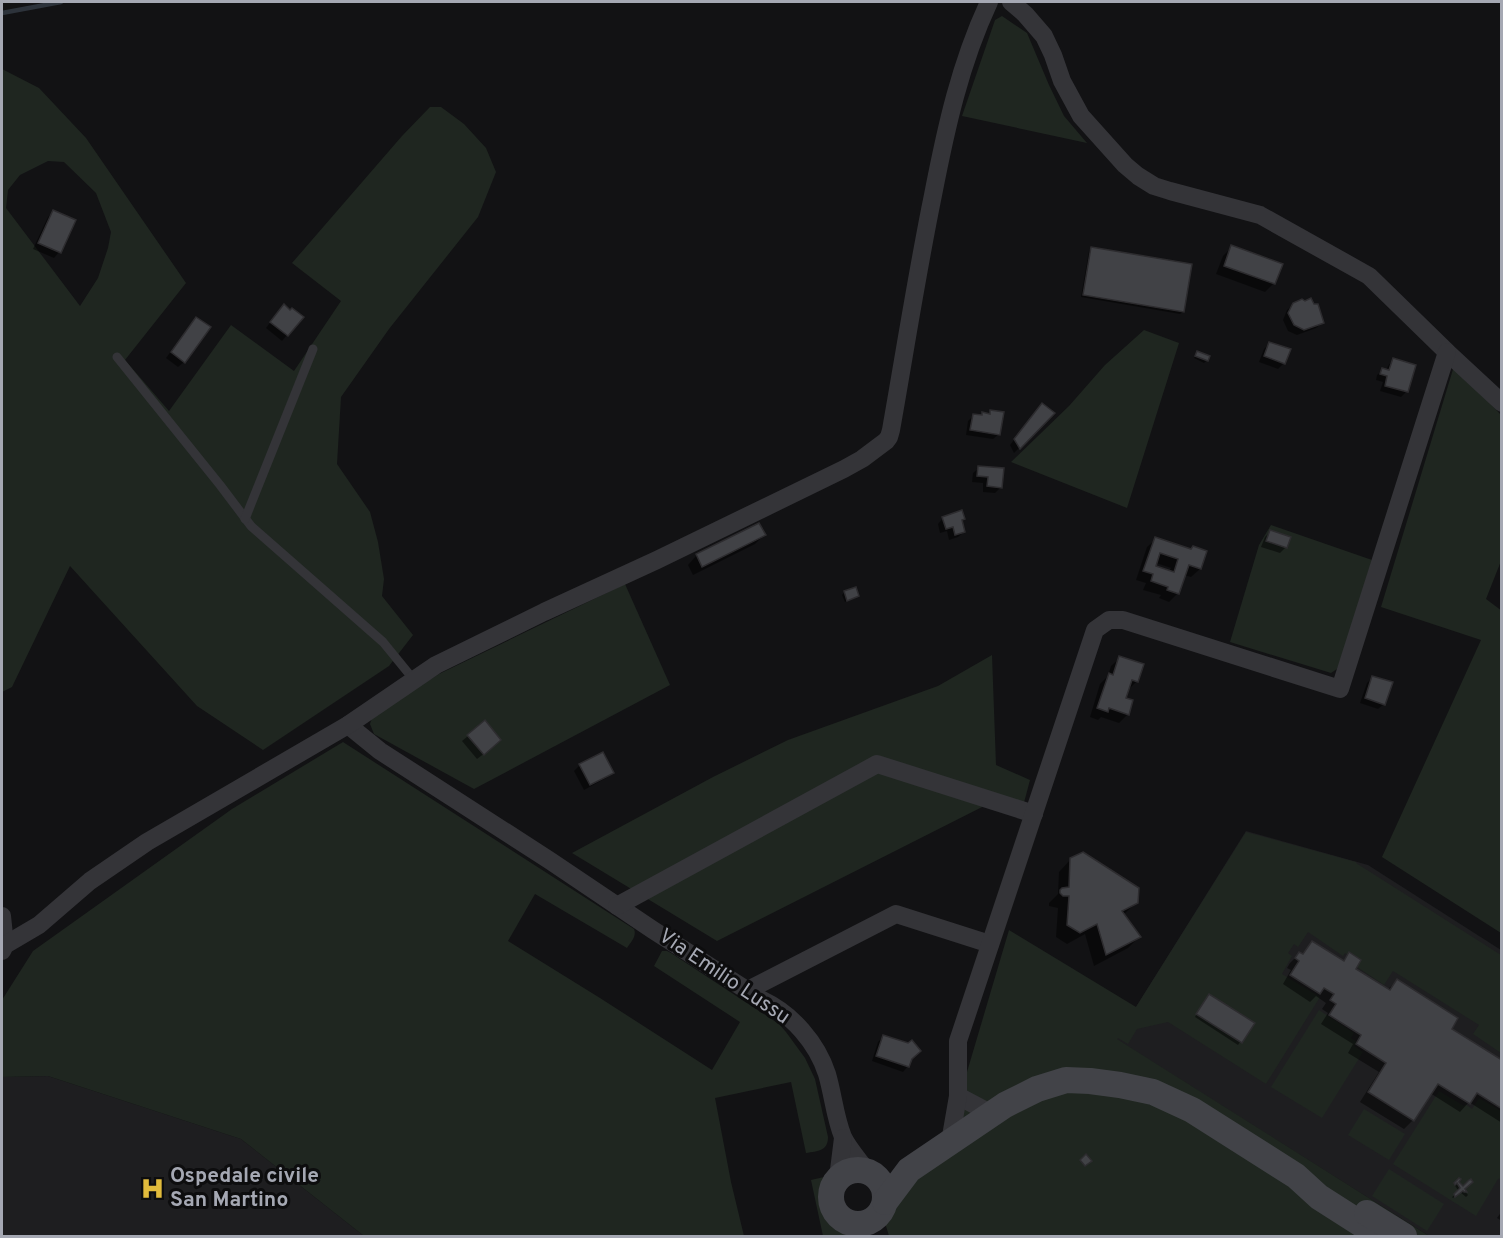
<svg xmlns="http://www.w3.org/2000/svg" width="1503" height="1238" font-family="Overpass,sans-serif">
<style>
.built{fill:#1e1e20}
.green{fill:#1f2620;fill-rule:evenodd}
.shadow{fill:#0007;fill-rule:evenodd}
.lines{fill:none;stroke-linecap:round;stroke-linejoin:round}
.stream{stroke:#2d333b;stroke-width:4.5}
.building{fill:#414246;stroke:#2d2c2f;stroke-width:1.5;fill-rule:evenodd}
.lane{stroke:#343438;stroke-width:9}
.street{stroke:#343438;stroke-width:18}
.secondary{stroke:#424348;stroke-width:26}
.labels{text-anchor:middle;dominant-baseline:central;stroke-width:6;stroke-linejoin:round;paint-order:stroke}
.street-label{font-size:21px;fill:#a5a8b3;stroke:#0d0d0e}
.poi-label{font-size:21px;font-weight:bold;fill:#a5a8b3;stroke:#0d0d0e;text-anchor:start}
</style>
<rect width="100%" height="100%" fill="#121214"/>
<g class="built">
<path d="M1246 831 1368 865 1501 950V1236H1429L1116 1039Z"/>
<path d="M48 1076 241 1139 364 1236H2V1077Z"/>
</g>
<g class="green">
<path d="M1002 16 1027 33 1049 85 1064 116 1087 143 962 116 995 20Z"/>
<path d="M2 69 39 88 86 138 186 283 125 360 169 411 231 325 294 371 341 301 292 263 402 136 430 107H441L464 124 486 148 496 172 478 217 389 329 341 397 337 464 370 512 378 542 384 579 382 596 413 635 389 666 263 750 197 706 70 566 12 687 2 692ZM48 161 64 162 96 193 111 232 108 248 98 278 80 306 6 208 8 190 20 175Z"/>
<path d="M1144 330 1179 343 1127 508 1011 462 1069 406 1105 365Z"/>
<path d="M1454 366 1501 415V561L1486 599 1502 611 1501 933 1382 857 1481 640 1381 607Z"/>
<path d="M1271 525 1372 560 1342 658 1337 669 1331 673 1230 642 1259 545Z"/>
<path d="M625 584 670 685 474 789 374 734 370 724 373 715 439 674Z"/>
<path d="M992 655 996 765 1030 780 1021 814 990 803 717 941 572 853 713 777 788 740 938 686Z"/>
<path d="M343 742 634 929C637 936 631 942 627 948L535 894 508 941 600 998 712 1070 740 1022 654 966 662 951H667L671 953 779 1024 786 1032 805 1058 815 1079 828 1137C828 1151 818 1151 806 1153L791 1082 715 1098 731 1182 744 1236H364L241 1139 48 1076 2 1077V1000L33 951 232 809Z"/>
<path d="M1246 832 1356 862V863L1501 955V1053L1473 1034 1479 1025 1393 971 1384 985 1357 967 1360 962 1345 953 1343 956 1308 932 1298 947 1294 944 1288 953 1292 956 1282 974 1320 997 1266 1084 1168 1022 1137 1029 1128 1044 1118 1038 1117 1039 1429 1236H889L880 1206 951 1126 1009 930 1136 1007Z"/>
<path d="M1319 1010 1354 1033 1351 1038 1357 1042 1354 1046 1363 1052 1322 1118 1271 1087Z"/>
<path d="M1439 1091 1464 1106 1465 1104 1472 1109 1479 1098 1501 1111V1178L1498 1179 1476 1216 1393 1164Z"/>
<path d="M1364 1109 1405 1134 1389 1160 1348 1135Z"/>
<path d="M1389 1169 1444 1204 1427 1231 1372 1196Z"/>
<path d="M824 1177 834 1178 837 1183 848 1236H823L811 1180Z"/>
</g>
<g class="shadow">
<path d="M53 212 74 221 59 252 54 258 33 249 48 217Z"/>
<path d="M1232 247 1274 283 1265 292 1216 274 1223 256Z"/>
<path d="M1092 248 1183 312 1180 314 1081 297 1089 251Z"/>
<path d="M1294 304 1322 323 1316 328 1297 335 1288 331 1283 320 1287 310Z"/>
<path d="M278 312 287 335 282 341 266 328Z"/>
<path d="M196 319 184 362 178 367 166 358 191 324Z"/>
<path d="M1270 343 1284 363 1278 369 1259 362 1264 349Z"/>
<path d="M1198 352 1207 360 1204 363 1194 358Z"/>
<path d="M1393 360 1414 366 1406 392 1401 397 1380 391 1383 382 1376 380 1377 375 1383 370 1386 371 1388 366Z"/>
<path d="M1037 410 1053 413 1014 453 1010 445Z"/>
<path d="M991 412 999 434 993 439 966 435 968 421 973 416 980 417 982 414 987 415Z"/>
<path d="M979 468 1001 487 995 493 983 492V483L972 482 973 473Z"/>
<path d="M943 518 961 521 964 532 958 537 949 540 947 531 940 533 938 524Z"/>
<path d="M759 525 764 535 755 544 693 575 688 565 696 556Z"/>
<path d="M1270 532 1286 547 1280 553 1261 547 1265 537Z"/>
<path d="M1156 539 1190 550 1206 552 1200 569 1191 577 1184 575 1178 593 1169 602 1159 598 1161 595 1143 590 1146 583 1136 580 1147 547ZM1156 563 1171 568 1169 572 1154 567Z"/>
<path d="M845 592 857 596 855 598 845 602 842 595Z"/>
<path d="M1120 658 1137 681 1127 691 1125 699 1128 714 1119 723 1101 717 1098 720 1090 717 1100 684 1108 676 1111 666Z"/>
<path d="M1373 677 1384 704 1378 709 1360 703 1367 683Z"/>
<path d="M468 736 494 746 477 759 462 741Z"/>
<path d="M580 765 612 773 606 778 584 790 574 771Z"/>
<path d="M1071 859 1137 902 1123 915 1139 937 1128 948 1094 966 1085 934 1067 944 1056 937 1058 908 1049 906V903L1058 894 1059 872Z"/>
<path d="M1312 943 1342 962 1350 954 1354 970 1387 990 1397 981 1449 1030 1502 1062V1123L1469 1102 1460 1112 1430 1093 1413 1120 1404 1129 1360 1102 1379 1072 1348 1053 1353 1044 1321 1024 1328 1013 1322 1009 1326 1003 1316 996 1310 1002 1283 984 1291 970 1287 968 1290 963 1299 954 1301 955Z"/>
<path d="M1206 998 1253 1024 1238 1045 1195 1017Z"/>
<path d="M884 1036 911 1059 908 1066 903 1072 872 1061 878 1042Z"/>
<path d="M1459 1179 1457 1182 1468 1195 1466 1197 1460 1192 1453 1198 1452 1197 1459 1192 1454 1184Z"/>
<path d="M1502 1211V1221L1497 1218Z"/>
</g>
<g class="lines">
<path class="stream" d="M2 13 61 2"/>
</g>
<g class="building">
<path d="M53 210 76 220 61 253 38 243Z"/>
<path d="M1231 245 1283 264 1275 284 1224 266Z"/>
<path d="M1091 247 1192 264 1184 312 1083 295Z"/>
<path d="M1311 298 1314 304H1318L1324 323 1304 330 1294 325 1288 313 1293 303 1302 299 1305 301Z"/>
<path d="M284 304 290 310 292 308 304 317 288 336 270 322Z"/>
<path d="M196 317 211 327 185 363 171 352Z"/>
<path d="M1269 342 1291 349 1285 364 1264 356Z"/>
<path d="M1197 351 1210 356 1208 361 1195 356Z"/>
<path d="M1393 358 1416 365 1408 392 1385 386 1387 376 1380 374 1382 368 1389 370Z"/>
<path d="M1042 403 1055 413 1020 449 1014 439Z"/>
<path d="M990 410 1004 412 1000 435 970 430 973 414 982 415V412L990 414Z"/>
<path d="M978 466 1004 468 1002 488 987 486 988 477 977 476Z"/>
<path d="M962 510 965 519 962 520 965 532 955 535 953 527 946 529 942 517Z"/>
<path d="M759 523 766 535 702 567 696 554Z"/>
<path d="M1270 530 1291 537 1287 548 1266 541Z"/>
<path d="M1155 537 1191 549 1193 546 1207 551 1201 569 1189 565 1179 594 1167 590 1168 587 1151 581 1153 574 1143 571ZM1160 553 1178 559 1174 572 1156 566Z"/>
<path d="M856 587 859 596 847 601 844 591Z"/>
<path d="M1119 656 1144 664 1138 682 1132 680 1126 698 1133 700 1129 715 1109 708 1108 712 1097 708 1109 673 1113 675Z"/>
<path d="M1372 676 1393 682 1385 705 1365 698Z"/>
<path d="M485 720 501 740 484 755 467 735Z"/>
<path d="M603 752 614 773 590 785 579 764Z"/>
<path d="M1083 852 1139 888 1138 903 1122 911 1141 937 1106 955 1097 924 1080 933 1067 925 1069 896H1063L1060 893V890L1062 888 1069 887 1070 858Z"/>
<path d="M1312 941 1344 961 1349 952 1361 960 1356 969 1390 990 1397 979 1458 1018 1452 1029 1502 1060V1109L1477 1093 1470 1104 1438 1084 1414 1121 1368 1092 1386 1063 1356 1044 1361 1035 1329 1015 1336 1004 1330 1000 1334 994 1324 988 1320 994 1290 975 1299 961 1295 958 1299 952 1303 954Z"/>
<path d="M1209 994 1255 1023 1242 1043 1196 1014Z"/>
<path d="M883 1035 908 1043 912 1040 921 1051 912 1059 909 1067 876 1056Z"/>
<path d="M1086 1154 1092 1161 1085 1166 1080 1160Z"/>
<path d="M1459 1178 1461 1179 1459 1182 1463 1186 1469 1180 1471 1179 1473 1182 1465 1189 1467 1192H1464L1463 1191 1455 1197 1454 1194 1460 1188 1457 1183 1455 1185 1454 1183Z"/>
</g>
<g class="lines">
<g class="lane">
<path d="M117 357 220 485 251 526 383 642 414 680"/>
<path d="M245 519 313 349"/>
</g>
<g class="street">
<path d="M1011 2 1025 14 1044 36 1053 55 1062 81 1081 116 1125 165 1138 176 1154 186 1170 191 1260 215 1369 276 1447 352 1502 403"/>
<path d="M348 725 380 751 549 860 653 930 762 1000C792 1014 817 1043 827 1074 833 1094 835 1118 843 1137 848 1148 859 1160 867 1171"/>
<path d="M617 906 877 764 1034 814"/>
<path d="M2 916 5 945"/>
<path d="M2 951 5 945 39 925 90 881 147 842 348 725 436 665 544 612 657 560 844 469 862 459 886 441 889 437 891 430C905 351 917 273 933 195 946 128 960 64 989 2"/>
<path d="M748 990 896 914 990 944"/>
<path d="M958 1096 992 1114"/>
<path d="M950 1142 958 1096V1041L1095 630 1109 620H1123L1340 689 1447 352"/>
<path d="M838 1178 843 1138"/>
</g>
<g class="secondary">
<circle cx="858" cy="1197" r="27"/>
<path d="M885 1202 909 1170 1005 1105 1037 1089 1066 1080 1090 1081 1120 1085 1153 1092 1192 1110 1296 1176 1319 1197 1380 1236"/>
<path d="M1367 1213 1404 1236"/>
</g>
</g>
<defs>
<symbol id="hospital-bare" viewBox="-9 -9 18 18"><path d="M-5-5h3v3.5h4V-5h3V5h-3V1.5h-4V5h-3Z" fill="#e1bb3c" stroke="#0d0d0e" stroke-width="2.5" paint-order="stroke"/></symbol>
</defs>
<g fill-rule="evenodd">
<use href="#hospital-bare" x="136" y="1172" width="33" height="33"/>
</g>
<g class="labels">
<g class="street-label">
<text transform="translate(724 977) rotate(34)">Via Emilio Lussu</text>
</g>
<g class="poi-label">
<text x="170" y="1176">Ospedale civile<tspan x="170" dy="24">San Martino</tspan></text>
</g>
</g>
<rect width="1503" height="1238" fill="none" stroke="#a5a8b3" stroke-width="6"/>
</svg>
